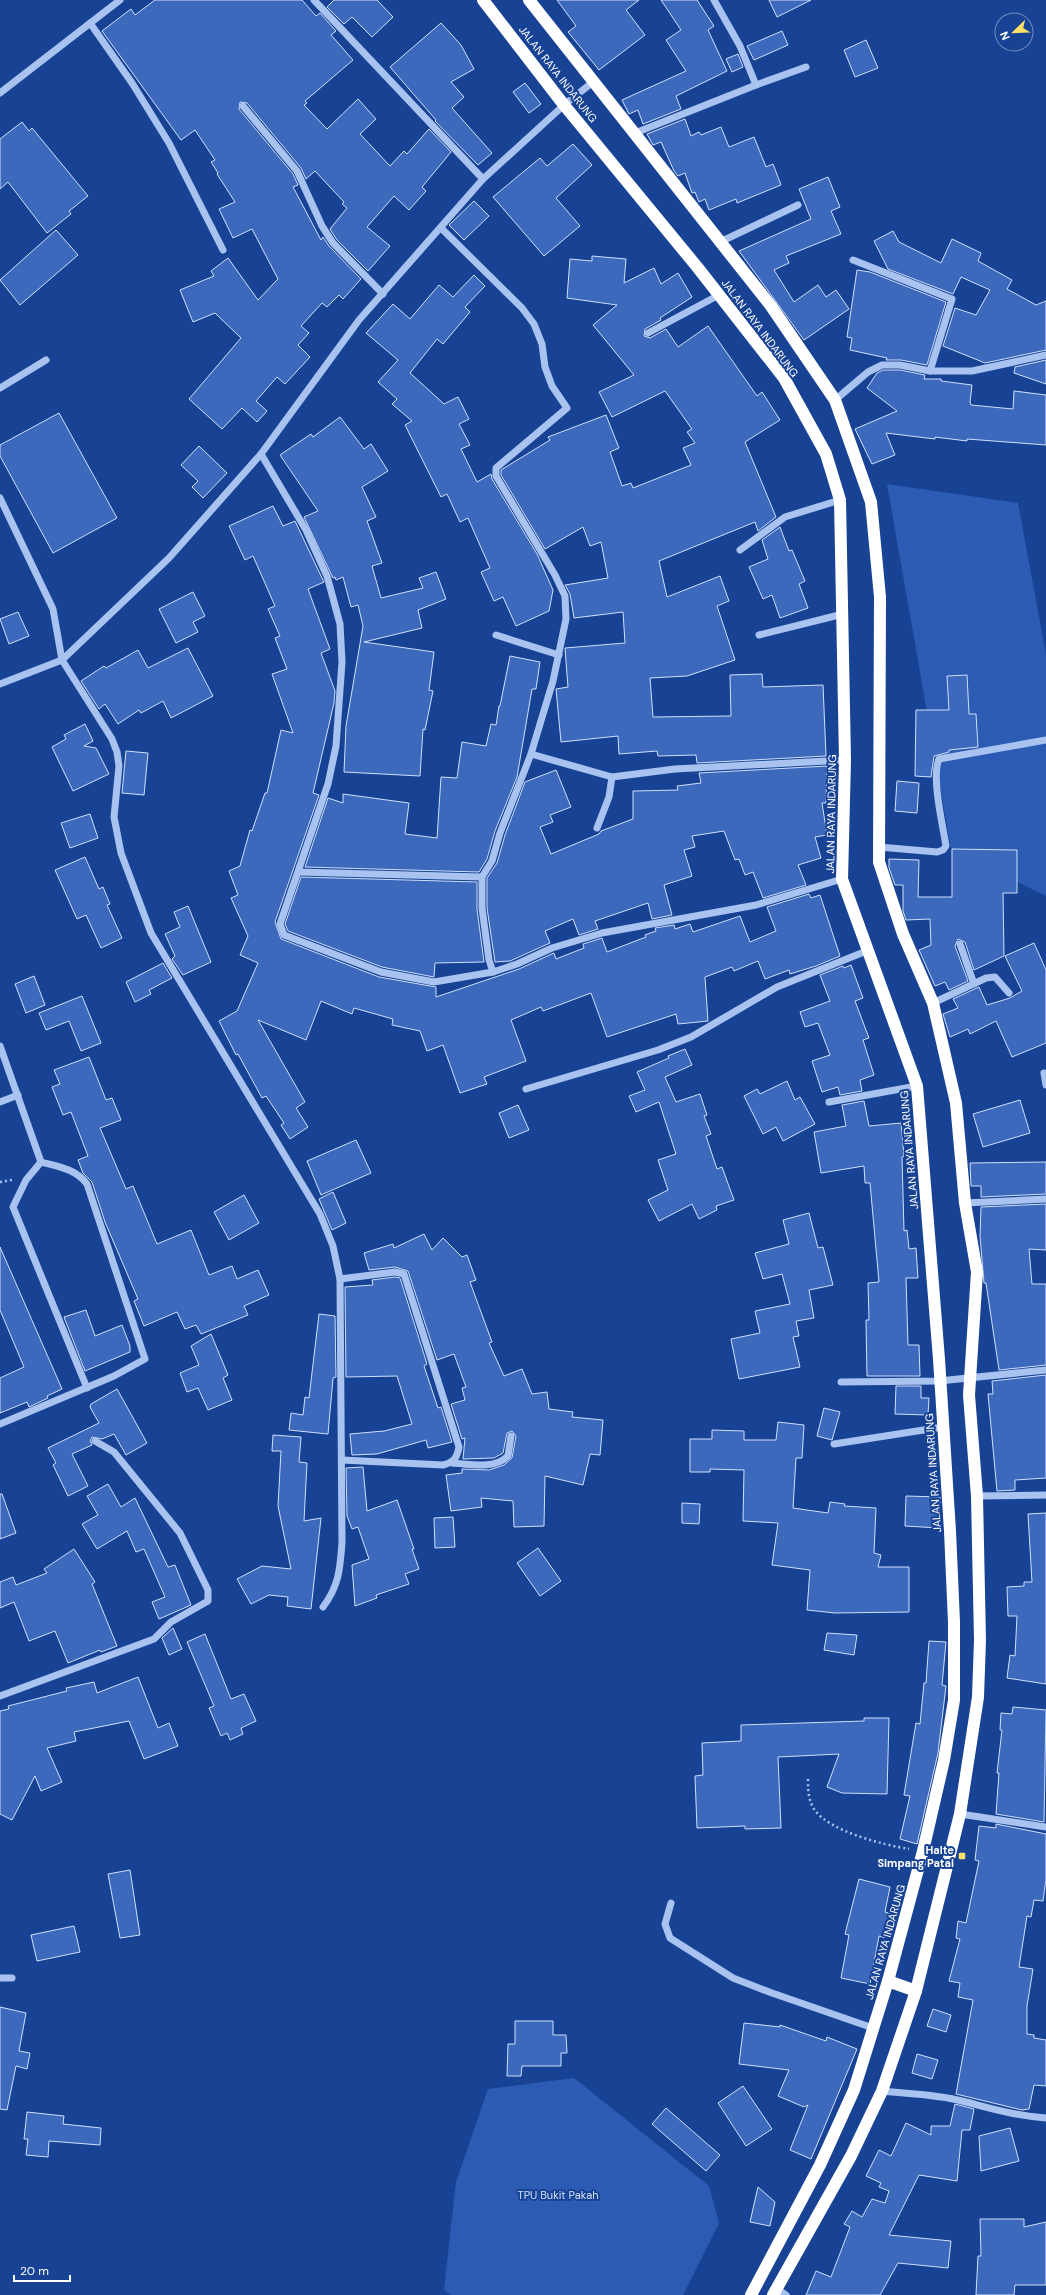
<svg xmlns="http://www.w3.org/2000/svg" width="1046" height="2295" font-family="'DM Sans',sans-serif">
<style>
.green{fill:#2b5bb3}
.building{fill:#3c69bb;stroke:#d0e0fc}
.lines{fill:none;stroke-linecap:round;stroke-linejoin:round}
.path{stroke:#a9c3f1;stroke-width:2.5;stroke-dasharray:2 3;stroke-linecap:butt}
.minor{stroke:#a9c3f1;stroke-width:7}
.highway{stroke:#fff;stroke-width:12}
.poi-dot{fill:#ffe169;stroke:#184395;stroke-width:1.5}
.labels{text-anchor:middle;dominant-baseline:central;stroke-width:4;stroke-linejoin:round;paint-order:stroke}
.street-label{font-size:11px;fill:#fff;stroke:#184395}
.poi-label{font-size:11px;font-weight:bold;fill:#fff;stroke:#184395;text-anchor:end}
.park-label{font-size:11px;fill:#d0e0fc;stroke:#184395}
</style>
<rect width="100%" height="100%" fill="#184395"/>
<g class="green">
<path d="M887 484 1018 503 1046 655V896L951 849Z"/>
<path d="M574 2078 709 2186 719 2223 683 2295H451L444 2290 456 2182 488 2089Z"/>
</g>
<g class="building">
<path d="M155 0H302L316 16 320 13 336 31 331 35 353 60 305 101 307 103 304 105 327 129 358 99 376 119 360 134 390 166 404 151 407 154 429 129 451 152 422 187 426 191 409 210 394 196 367 227 390 246 368 271 337 240 330 229 347 208 342 204 344 202 315 171 306 179 301 168 247 103 240 102 239 109 293 174 298 185 293 187 321 240 323 237 329 246 361 279 343 299 339 295 327 307 322 303 301 326 309 333 298 345 310 357 285 384 277 377 256 401 267 411 257 422 242 408 222 429 189 399 241 338 215 313 193 322 180 290 214 276 211 271 228 258 258 300 278 279 252 229 233 238 219 209 235 202 217 174 218 173 211 162 215 160 195 130 181 140 102 31 131 9 135 15Z"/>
<path d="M334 0H377L393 17 372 37 352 17 344 24 327 7Z"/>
<path d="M557 0H639L626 10 645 35 599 70 568 32 576 26Z"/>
<path d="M661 0H697L714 26 708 30 727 71 676 96 681 109 643 124 638 110 629 114 622 100 686 71 666 40 681 30Z"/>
<path d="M769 0H811L777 17Z"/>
<path d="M441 23 461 45 474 69 451 82 464 97 452 108 492 153 478 165 435 121 436 120 390 67Z"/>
<path d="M782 31 788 45 754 60 747 46Z"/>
<path d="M866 40 878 68 855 77 844 50Z"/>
<path d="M738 54 743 67 732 72 726 59Z"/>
<path d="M525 83 541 104 529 113 513 92Z"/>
<path d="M685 119 691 136 699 132 701 135 721 127 729 147 754 137 766 167 773 164 781 185 737 203 736 199 709 210 705 199 699 202 695 192 692 193 685 173 678 176 674 171 661 142 653 145 647 134Z"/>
<path d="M22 122 29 131 32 128 88 196 69 211 71 214 47 233 8 182 0 189V139Z"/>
<path d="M573 144 592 165 556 198 580 226 544 256 493 197 540 158 547 166Z"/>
<path d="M828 177 840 207 831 211 841 234 786 256 789 263 774 270 794 302 818 285 826 297 836 290 849 309 804 340 739 251 811 219 799 189Z"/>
<path d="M474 201 489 216 464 240 449 225Z"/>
<path d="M56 230 78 255 20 305 0 280Z"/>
<path d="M893 231 899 242 941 263 952 239 981 253 978 261 1012 280 1007 289 1036 305 1046 301V350L985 363 943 346 955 308 976 315 990 290 961 277 953 294 888 269 874 241Z"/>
<path d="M592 256 626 259 624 283 654 268 661 284 678 273 692 297 660 318 661 320 645 329 644 336 650 338 666 329 678 347 708 326 757 396 762 392 780 420 745 442 776 517 758 531 755 522 659 561 667 597 720 576 729 601 717 606 735 660 687 676 650 678 653 717 731 716 730 675 762 674 763 687 823 685 826 756 697 763 696 755 658 756 657 751 619 754 618 736 561 742 556 689 568 687 565 648 625 643 623 612 574 618 570 594 565 585 608 578 601 542 590 546 583 527 545 549 501 475V470L550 440 548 437 606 415 619 448 610 452 622 486 631 483 633 488 691 465 683 448 695 443 687 432 692 429 665 391 612 417 599 392 634 375 593 325 617 305 567 298 570 259 592 261Z"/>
<path d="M857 270 870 272 946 302 927 365 901 360H886L887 358 850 350 852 338 847 337Z"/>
<path d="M474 275 485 286 465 307 470 312 443 344 437 339 410 373 444 404 458 397 469 419 459 424 470 445 461 449 477 482 491 474 492 479 537 554 553 590 549 611 516 626 503 597 494 601 481 572 490 568 468 518 460 522 447 494 441 497 405 425 412 421 392 404 397 399 378 382 398 360 366 333 393 304 410 319 439 285 453 297Z"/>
<path d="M1046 360V384L1014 373 1015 367Z"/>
<path d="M883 370H900L925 375 924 379H941V381L972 385 970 402 971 405 1013 409 1014 391 1046 395V445L967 439V441L935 437V439L886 433 895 455 872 464 855 429 897 411 867 388 877 373Z"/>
<path d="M59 413 117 518 53 553 0 456V445Z"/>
<path d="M340 417 364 449 371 444 388 471 362 487 376 517 367 521 382 563 372 566 381 598 423 588 419 578 436 572 446 599 418 610 422 628 364 642 434 652 429 690 433 691 425 730 423 729 420 776 344 772 346 726 363 626 358 605 351 607 343 577 336 580 335 577 333 578 304 517 318 511 280 455 311 434 313 437Z"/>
<path d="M199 446 227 473 203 498 192 487 198 481 181 465Z"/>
<path d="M273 506 283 526 295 521 322 578 324 582 308 589 330 649 321 653 335 691 334 703 313 793 319 795 275 922 281 939 379 977 436 987V997L519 969 554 953 556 959 584 948 583 944 602 938 607 952 646 937 645 935 656 931 655 928 674 925 675 929 690 924 693 932 740 916 750 942 776 931 767 907 809 894 811 898 820 895 840 956 816 966 790 974 789 970 765 979 758 961 734 971 732 967 705 977 708 1021 678 1024 676 1014 607 1037 591 993 543 1011 541 1007 511 1020 526 1061 484 1077 487 1084 460 1093 443 1045 427 1051 420 1031 392 1025 393 1019 354 1008 352 1014 321 1001 306 1040 258 1020 305 1102 296 1108 308 1127 290 1139 281 1125 284 1123 266 1096 262 1098 238 1054 236 1055 219 1021 237 1011 258 963 240 955 248 936 231 898 238 895 229 871 240 866 250 830 252 831 265 793H267L281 730 293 733 272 674 287 669 275 638 280 636 268 609 275 606 253 556 245 560 229 526Z"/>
<path d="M780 527 789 551 792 550 805 581 799 584 808 608 780 618 772 595 763 599 749 567 768 559 762 540Z"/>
<path d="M193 592 205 616 193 622 198 632 176 643 159 609Z"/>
<path d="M18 612 29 636 9 644 0 619Z"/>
<path d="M188 648 213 696 171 718 163 701 141 713 139 710 118 724 105 704 99 709 81 681 104 666 106 668 138 650 148 668Z"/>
<path d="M510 656 540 662 536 689H532L517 777 495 831 487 859 479 872 305 867 328 798 343 803V794L409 803 405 834 437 838 441 777 457 778 462 742 486 746 491 724 496 725 499 706H500Z"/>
<path d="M967 675 969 714H976L978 747 949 750V752L934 756 931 777 915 776 916 710H949L947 676Z"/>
<path d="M85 724 93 741 84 746 96 748 109 774 73 791 52 747 66 739 64 735Z"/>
<path d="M126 751 148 753 144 795 122 793Z"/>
<path d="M827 766 826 803H822L827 835 815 837 821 858 798 865 806 885 763 898 753 872 745 875 739 859 735 860 724 831 692 836 695 847 684 850 692 876 664 885 672 915 652 919 648 903 595 921 598 929 579 935 573 919 545 931 550 943 510 961 495 962 487 908V878L497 863 505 835 525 782 556 770 571 807 550 815 553 822 540 827 551 854 599 834 601 831 633 819V791L678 790 677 786 701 783 699 773Z"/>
<path d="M897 781 919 783 917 813 895 811Z"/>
<path d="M90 814 98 838 70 848 61 823Z"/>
<path d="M952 849 1017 850V893H1003L1004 956 974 970 965 942 958 939 955 946 968 981 949 990 945 982 935 986 919 950 931 945 930 919 906 920 903 911V885H895L889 868V859L919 860 918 897H952Z"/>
<path d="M85 857 99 889 103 887 110 904 107 905 122 938 101 948 86 915 77 919 55 870Z"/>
<path d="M301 877 477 882V909L484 962 435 963 434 977 382 967 288 931 285 924Z"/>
<path d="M188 906 211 962 183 975 172 959 175 956 165 934 180 927 174 912Z"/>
<path d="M1034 943 1046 970V1043L1012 1057 996 1021 970 1034 968 1029 950 1037 943 1014 958 1008 953 999 979 987 987 1005 1010 998 1022 991 1005 956Z"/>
<path d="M163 963 172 978 149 990 151 994 135 1002 126 982Z"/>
<path d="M851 965 863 998 855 1001 869 1038 863 1040 874 1075 860 1080 862 1091 840 1095 838 1087 822 1092 812 1061 830 1055 818 1023 805 1027 800 1012 830 1001 820 975 843 966 844 968Z"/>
<path d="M34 976 45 1005 26 1013 15 984Z"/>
<path d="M82 996 101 1043 81 1051 69 1021 46 1030 39 1013Z"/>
<path d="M685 1049 692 1065 665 1077 676 1102 700 1094 707 1115 704 1116 711 1134 706 1136 717 1169 722 1167 734 1200 716 1206 717 1210 699 1219 692 1204 659 1221 648 1200 668 1190 658 1160 676 1154 659 1102 636 1112 629 1096 645 1090 637 1072 669 1058 668 1056Z"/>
<path d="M89 1057 106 1100 112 1098 121 1120 100 1128 126 1189 133 1186 157 1244 191 1230 209 1275 232 1266 237 1279 258 1270 269 1295 244 1306 248 1315 201 1334 196 1325 185 1329 177 1312 144 1326 134 1301 138 1299 105 1222 92 1182 83 1173 78 1160 88 1156 71 1112 63 1115 52 1087 60 1084 54 1070Z"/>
<path d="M787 1081 795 1100 800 1097 815 1124 783 1141 776 1127 763 1134 744 1096 757 1089 760 1094Z"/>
<path d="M1020 1100 1030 1133 983 1147 973 1114Z"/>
<path d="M864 1101 869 1126 901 1123 904 1156 902 1157 904 1231 907 1230 909 1249 916 1248 918 1278H906L908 1345H919L920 1376H867L866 1320H869L868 1283 879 1282 870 1183H865L864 1166 821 1173 814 1132 846 1126 842 1105Z"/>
<path d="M518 1105 529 1130 509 1138 499 1113Z"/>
<path d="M356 1140 371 1173 321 1195 307 1161Z"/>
<path d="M1046 1162V1194L981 1197V1186H971L970 1163Z"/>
<path d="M333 1192 346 1223 332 1230 319 1199Z"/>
<path d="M244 1195 259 1223 229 1240 214 1212Z"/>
<path d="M1046 1204V1250L1029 1249 1032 1284H1046V1365L999 1370 986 1283H984L980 1236 981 1207Z"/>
<path d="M809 1213 818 1248 823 1247 833 1285 809 1290 814 1318 796 1321 799 1336 793 1337 800 1367 739 1379 731 1339 760 1333 755 1311 790 1304 782 1274 763 1279 755 1253 789 1244 783 1220Z"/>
<path d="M424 1234 432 1250 443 1238 462 1257 467 1255 476 1280 470 1282 492 1342 489 1343 504 1376 522 1369 532 1394 547 1392 549 1409 573 1412 572 1417 603 1420 600 1455 590 1454 583 1485 545 1476 544 1526 514 1527 513 1501 481 1498 482 1507 451 1511 446 1475 462 1473V1469L489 1470 504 1465 512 1458 516 1436 512 1431 507 1433 503 1453 494 1458 463 1459 465 1438 462 1439 451 1404 465 1400 462 1388 466 1387 454 1354 437 1360 408 1271 395 1267 369 1270 364 1253 393 1244 394 1248Z"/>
<path d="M0 1247 62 1389 47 1396 48 1398 29 1407 27 1402 0 1413V1378L24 1367 0 1310Z"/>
<path d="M395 1277 400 1278 427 1364 424 1366 438 1408 441 1407 452 1442 428 1448 426 1440 377 1454 352 1455 350 1434 384 1431 412 1424 397 1376 346 1377 345 1287 373 1285 372 1280Z"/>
<path d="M86 1310 95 1336 122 1325 130 1346V1352L85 1371 64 1317Z"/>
<path d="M319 1314 335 1316 336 1377 333 1378 328 1434 289 1430 291 1413 303 1415 305 1397 309 1398Z"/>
<path d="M211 1334 228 1375 223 1378 232 1400 208 1410 198 1388 187 1392 180 1373 199 1365 191 1346Z"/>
<path d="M1046 1375V1478L1015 1480V1490L997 1491 988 1394H993L992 1381Z"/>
<path d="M896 1386H921V1398H929L928 1415 895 1414Z"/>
<path d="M117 1389 147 1443 126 1455 114 1434 102 1439 92 1437 90 1441 92 1445 72 1454 88 1486 68 1496 53 1465 56 1463 48 1448 99 1423 90 1407 91 1404Z"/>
<path d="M824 1408 840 1412 832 1440 817 1436Z"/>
<path d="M778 1422 804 1425 802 1458H796L793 1508 828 1513 830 1502 845 1504 844 1506 876 1508 874 1553 881 1555 878 1567H909V1612L835 1613 807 1610 810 1570 772 1565 778 1523 743 1521 744 1470 710 1469V1472H690V1439H712V1430L744 1431V1440H776Z"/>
<path d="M273 1435 301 1437 299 1462 307 1463 304 1521 321 1518 311 1609 287 1606 288 1597 269 1595 251 1604 237 1579 262 1566 291 1569 278 1506 281 1451H272Z"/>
<path d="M363 1467 367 1511 397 1500 414 1549H412L419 1569 405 1574 409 1584 376 1595 377 1598 355 1606 352 1565 369 1559 358 1527 352 1529 347 1516 346 1468Z"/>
<path d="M108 1484 121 1507 135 1498 168 1567 175 1565 191 1605 159 1619 152 1602 165 1597 144 1549 136 1552 127 1531 97 1549 82 1524 98 1515 87 1496Z"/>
<path d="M0 1494H2L16 1533 0 1539Z"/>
<path d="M906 1496 940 1497 939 1528 905 1526Z"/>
<path d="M682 1503 700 1504 699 1524 682 1523Z"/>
<path d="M1046 1513V1684L1007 1678 1010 1655 1015 1656 1017 1616H1008L1007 1587 1024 1586V1582H1032L1028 1514Z"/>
<path d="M453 1517 455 1547 435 1548 434 1518Z"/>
<path d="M538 1548 561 1581 540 1596 517 1563Z"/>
<path d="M74 1549 95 1582 92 1584 117 1646 101 1652 100 1650 68 1663 55 1631 29 1641 14 1602 0 1608V1582L13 1577 16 1585 47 1573 44 1569Z"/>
<path d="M173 1628 182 1649 169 1655 162 1638Z"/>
<path d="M827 1633 857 1635 854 1655 824 1650Z"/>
<path d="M205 1634 231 1699 244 1694 256 1721 241 1728 243 1734 230 1740 227 1733 221 1736 209 1708 214 1706 187 1642Z"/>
<path d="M929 1641 946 1642 942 1685 946 1686 938 1753 917 1844 900 1839 910 1796 904 1795 916 1723 920 1724 924 1683H926Z"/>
<path d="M138 1677 158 1728 169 1723 178 1746 144 1759 129 1721 74 1732 76 1741 47 1748 62 1782 41 1791 35 1776 12 1820 0 1814V1711L9 1709 8 1706 67 1691 66 1688 94 1682 97 1693Z"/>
<path d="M1013 1707 1046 1710 1044 1822 996 1814 999 1773H997L1002 1730H1000L1001 1713 1012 1714Z"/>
<path d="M864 1718H889L887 1794 842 1793 827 1787 839 1754 778 1757 781 1828 745 1829V1826L697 1828 695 1776 703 1775 702 1743 741 1741V1725L864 1721Z"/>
<path d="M996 1824 1046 1834V1879L1043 1901 1034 1900 1031 1917 1027 1916 1019 1967 1033 1969 1027 2006V2034L1034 2035V2038L1046 2040V2086L1034 2085 1029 2109 1022 2110 956 2094 973 2000 958 1997 960 1983 949 1981 960 1939 956 1938 958 1921 966 1923 979 1861 975 1860 979 1826 996 1828Z"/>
<path d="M130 1870 140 1935 120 1938 108 1874Z"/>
<path d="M859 1879 890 1887 885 1912 891 1914 885 1938 879 1936 870 1984 841 1978 849 1935 845 1934Z"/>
<path d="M74 1926 80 1952 37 1961 31 1935Z"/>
<path d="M0 2007 26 2013 19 2051 30 2053 27 2069 16 2066 7 2110 0 2109Z"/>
<path d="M933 2009 951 2015 946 2032 927 2026Z"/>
<path d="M515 2021H553V2035H566L567 2053H561V2066H522L521 2076H507L508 2044H515Z"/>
<path d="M744 2023 780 2027V2025L826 2041 827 2037 857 2049 811 2159 790 2150 808 2105 804 2107 778 2096 789 2070 739 2064Z"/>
<path d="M917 2054 938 2060 932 2079 912 2073Z"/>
<path d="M743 2086 772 2129 746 2146 718 2103Z"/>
<path d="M955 2104 974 2109 970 2130H962L957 2181 919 2175 889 2235 951 2241 948 2268 898 2263 880 2295H806L816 2271 831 2277 850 2227 844 2224 852 2211 862 2217 872 2199 885 2203 889 2191 879 2187 881 2183 866 2176 879 2150 891 2156 906 2123 931 2135V2126H950Z"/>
<path d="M666 2108 720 2155 706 2171 652 2124Z"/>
<path d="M27 2112 64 2116 63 2124 101 2128 100 2145 49 2141 48 2157 26 2155 28 2139H24Z"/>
<path d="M1010 2128 1019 2161 981 2171 979 2136Z"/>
<path d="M758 2187 775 2202 770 2226 750 2222Z"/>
<path d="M980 2219H1024V2227L1046 2222V2285H1015L1014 2295H976L978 2256H981Z"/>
</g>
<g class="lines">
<g class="path">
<path d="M0 1182 12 1180"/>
<path d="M808 1779C808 1790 808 1799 814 1809 828 1831 884 1845 909 1849"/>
</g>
<g class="minor">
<path d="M314 0 483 179"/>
<path d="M90 23 132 83 169 143 223 250"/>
<path d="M756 85 806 67"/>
<path d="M0 93 120 0"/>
<path d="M243 106 297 171 322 226 333 243 383 294"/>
<path d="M635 133 756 85 740 46 714 0"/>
<path d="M441 228 522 308 534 324 542 344 545 367 552 386 567 408 496 468V476L555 575 565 596 566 619 553 681 531 754 500 833 492 861 482 877V908L489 960 493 972 517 964 552 948 602 933 756 905 842 879"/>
<path d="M720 242 798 205"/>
<path d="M853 260 952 299 930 371"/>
<path d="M648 333 719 295"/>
<path d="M0 388 46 360"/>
<path d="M835 400 868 372 882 365H900L930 371H972L1046 355"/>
<path d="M261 454 306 530 327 576 340 624 342 662 336 746 328 784 280 924 284 935 381 972 434 982 493 972"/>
<path d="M0 498 53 609 62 660 112 739 117 752 119 766 114 817 121 853 151 933 320 1214 333 1246 340 1279 342 1543C340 1569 339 1586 323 1607"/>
<path d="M740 550 785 517 840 500"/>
<path d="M496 635 559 655"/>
<path d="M759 635 843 614"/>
<path d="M0 684 62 660 169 558 261 454 359 320 483 179 564 105 593 82"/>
<path d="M531 754 612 777 675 769 845 760"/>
<path d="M597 828 609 797 612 777"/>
<path d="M879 847 937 852 943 850 946 846C943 826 931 777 939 759L1046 740"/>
<path d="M299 872 482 877"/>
<path d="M960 944 974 984"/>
<path d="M933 1003 986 978 995 977 1009 993"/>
<path d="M0 1046 41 1162 26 1180 13 1207 87 1388"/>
<path d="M1044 1073 1046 1085"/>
<path d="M526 1089 658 1050 691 1037 777 987 869 950"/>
<path d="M0 1102 18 1095"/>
<path d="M829 1102 917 1086"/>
<path d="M965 1203 1046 1199"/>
<path d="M340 1279 395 1272 404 1274 459 1447C457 1458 454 1462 443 1465L342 1460"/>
<path d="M841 1382 939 1381 1046 1370"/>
<path d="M0 1424 114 1376 145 1359 87 1184C76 1169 59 1167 41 1162"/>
<path d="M834 1444 943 1427"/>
<path d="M452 1463C471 1464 493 1470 508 1456L511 1436"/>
<path d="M977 1496 1046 1495"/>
<path d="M0 1696 154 1639 171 1622 208 1601V1590L180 1533 114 1452 95 1441"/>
<path d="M960 1814 1046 1827"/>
<path d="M671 1903 665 1924 670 1938 733 1978 772 1993 873 2028"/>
<path d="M0 1978H12"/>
<path d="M882 2091C908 2094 936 2094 962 2101 990 2108 1016 2116 1046 2118"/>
<path d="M776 2288 786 2295"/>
</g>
<g class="highway">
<path d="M483 0 564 105 698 268 784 378 826 454 840 500 845 760 842 879 917 1086 939 1359 950 1531 954 1622V1700L944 1760 923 1851 888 1981 854 2090 820 2165 751 2295"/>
<path d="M529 0 771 306 835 400 871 502 880 597 879 862 903 934 933 1003 956 1103 965 1203 977 1272 969 1395 977 1496 980 1640 978 1697 960 1814 916 1991 882 2091 851 2156 773 2295"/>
<path d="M888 1981 916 1991"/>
</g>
</g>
<rect class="poi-dot" x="958" y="1852" width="8" height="8" rx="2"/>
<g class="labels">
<g class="street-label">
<text transform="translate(558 74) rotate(52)">JALAN RAYA INDARUNG</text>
<text transform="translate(760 328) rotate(53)">JALAN RAYA INDARUNG</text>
<text transform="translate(831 814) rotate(-89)">JALAN RAYA INDARUNG</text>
<text transform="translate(909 1150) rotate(-95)">JALAN RAYA INDARUNG</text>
<text transform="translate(933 1473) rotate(-94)">JALAN RAYA INDARUNG</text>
<text transform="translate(885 1942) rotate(-74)">JALAN RAYA INDARUNG</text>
</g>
<g class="poi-label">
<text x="954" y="1850">Halte<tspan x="954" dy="13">Simpang Patai</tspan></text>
</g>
<g class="park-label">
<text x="558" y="2195">TPU Bukit Pakah</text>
</g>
</g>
<g transform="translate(1014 32) rotate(247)"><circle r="19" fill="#184395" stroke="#748ebf"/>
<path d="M0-3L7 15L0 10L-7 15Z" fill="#ffe169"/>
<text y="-6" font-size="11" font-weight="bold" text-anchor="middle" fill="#ffffff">N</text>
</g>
<path d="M14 2275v6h56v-6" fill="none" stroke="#ffffff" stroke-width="2"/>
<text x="20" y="2275" font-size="12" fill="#ffffff" stroke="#184395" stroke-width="3" paint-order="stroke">20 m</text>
</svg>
